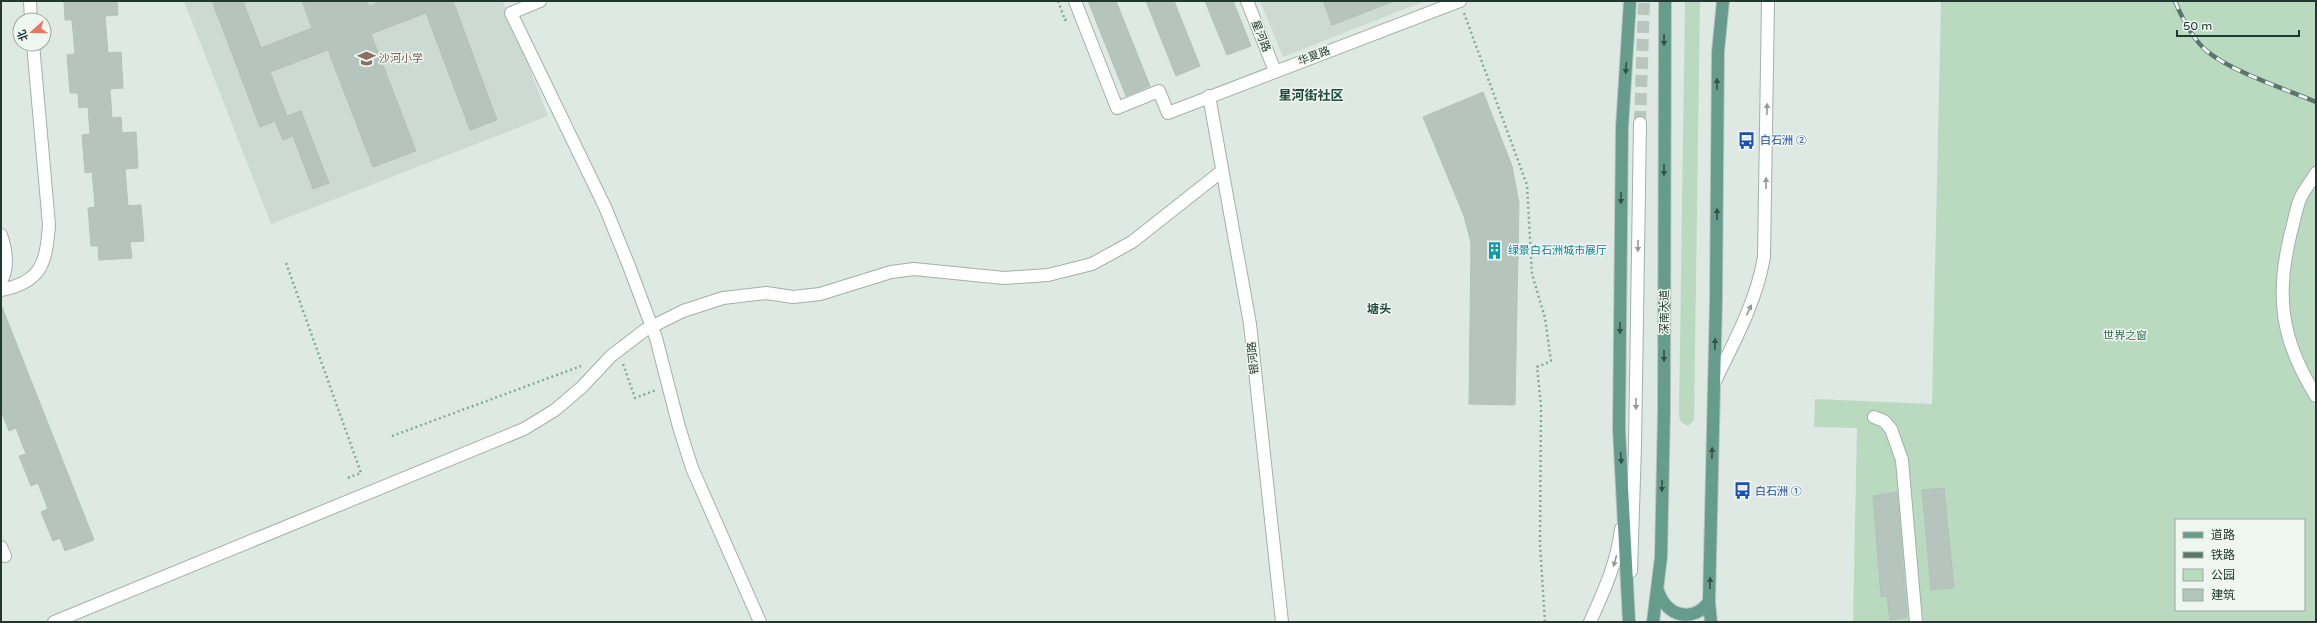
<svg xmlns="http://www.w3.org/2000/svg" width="2317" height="623" font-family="'Varela Round','Noto Sans SC',sans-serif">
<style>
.built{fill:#cdd9d3}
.green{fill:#b9dabf;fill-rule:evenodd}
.building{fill:#b5c4bd;stroke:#b2c2bb}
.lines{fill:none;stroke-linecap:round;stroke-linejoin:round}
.minor-tunnel{stroke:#b9c6c0;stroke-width:12;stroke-dasharray:12 6;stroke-linecap:butt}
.minor-casing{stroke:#a2b0aa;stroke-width:14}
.major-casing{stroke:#bcc3c1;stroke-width:14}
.path{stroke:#81ab9b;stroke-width:2.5;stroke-dasharray:2 3;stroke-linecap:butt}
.minor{stroke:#fff;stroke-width:12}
.major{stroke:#669c8b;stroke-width:12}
.rail-casing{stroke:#5b746c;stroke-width:4.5}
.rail{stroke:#eff6f2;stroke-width:3;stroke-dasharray:9;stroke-linecap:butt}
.oneway{fill:#325147}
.oneway2{fill:#909c98}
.labels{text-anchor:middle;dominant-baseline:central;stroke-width:3;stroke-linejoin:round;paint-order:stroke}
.street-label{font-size:11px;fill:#213830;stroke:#eff6f2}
.education-label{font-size:11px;fill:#785e54;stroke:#eff6f2;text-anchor:start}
.transit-label{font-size:11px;fill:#164399;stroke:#eff6f2;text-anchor:start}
.culture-label{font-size:11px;fill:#0d838f;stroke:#eff6f2;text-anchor:start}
.park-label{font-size:11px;fill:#2e6c42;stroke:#eff6f2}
.neighbourhood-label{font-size:12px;font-weight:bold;fill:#1f493c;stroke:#eff6f2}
.quarter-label{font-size:13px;font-weight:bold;fill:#1f493c;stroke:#eff6f2}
</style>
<rect width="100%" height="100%" fill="#dfe9e4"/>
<g class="built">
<path d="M184 1H503L548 116 271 224Z"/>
<path d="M1260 1H1425L1283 57Z"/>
</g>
<g class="green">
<path d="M1685 1H1700L1694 420 1688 426 1681 422 1679 416Z"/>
<path d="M1941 1H2316V622H1853L1857 428 1814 427 1815 399 1932 404ZM2176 520H2304V610H2176Z"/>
</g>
<g class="building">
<path d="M64 1H117L118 15 105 16 108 53 121 52 123 88 110 89 112 118 121 117 122 133 136 132 138 168 125 169 128 206 141 205 144 241 130 242 132 258 99 260 98 246H91L88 208 95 207 94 193 92 172 85 173 82 135 90 134 88 107 79 108 78 93H70L67 55 75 54 72 20H65Z"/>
<path d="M212 1H243L261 48 312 28 302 1H367L369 6 383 1H453L497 120 470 130 426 13 371 34 416 151 373 167 328 50 270 72 287 116 301 111 329 183 313 189 293 136 283 140 275 121 260 127Z"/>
<path d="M1088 1H1116L1150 86 1126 96Z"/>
<path d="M1146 1H1174L1200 66 1176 76Z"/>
<path d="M1205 1H1233L1251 46 1227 55Z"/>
<path d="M1323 1H1392V2L1332 25Z"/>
<path d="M1483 92 1512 166 1519 203 1515 405 1469 404 1471 243 1464 216 1423 117Z"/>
<path d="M2 307 94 540 65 551 60 538 53 541 41 512 48 509 38 483 31 486 19 456 26 454 16 428 9 431 1 411Z"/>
<path d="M1944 488 1954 588 1931 590 1922 490Z"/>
<path d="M1897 492 1907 617 1890 620 1887 596 1881 597 1873 496Z"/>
</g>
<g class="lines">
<path class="minor-tunnel" d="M1640 123 1644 1"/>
<defs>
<g id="minor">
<path d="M30 1 31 20"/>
<path d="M540 1 511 13 605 207 629 266 656 338 679 427 692 468 760 622"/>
<path d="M1075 1 1117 108 1159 91 1168 113 1460 1"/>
<path d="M1247 1 1275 71"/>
<path d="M1209 96 1250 324 1282 622"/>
<path d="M2316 173C2311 182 2304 190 2300 199 2296 209 2294 222 2291 232 2275 296 2281 340 2316 396"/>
<path d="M1 235C6 249 9 268 1 281"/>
<path d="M1 290C42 282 46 263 49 225L33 44"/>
<path d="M1714 383C1734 342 1756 303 1764 257L1768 1"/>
<path d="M1874 417 1884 421 1891 429 1902 460 1916 622"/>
<path d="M1 547 5 556"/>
<path d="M1631 571 1635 446 1640 123"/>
<path d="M54 622 524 429 555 410 582 387 611 356 645 330 683 311 723 298 766 293 793 297 820 294 891 272 914 269 1004 278 1048 275 1092 264 1132 242 1222 171"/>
<path d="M1590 622C1604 591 1617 563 1621 529"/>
</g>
<g id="major">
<path d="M1658 591C1667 617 1693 623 1709 602"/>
<path d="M1629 622 1619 429 1622 128 1630 1"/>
<path d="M1653 622 1661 557 1664 412 1665 1"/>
<path d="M1711 622 1709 602 1716 300 1718 52 1723 1"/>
</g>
</defs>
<use href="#minor" class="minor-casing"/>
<use href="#major" class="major-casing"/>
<g class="path">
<path d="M1058 1 1065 20 1068 18"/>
<path d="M1464 13 1527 185 1532 274 1545 318 1551 361 1537 367 1541 406 1540 544 1545 622"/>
<path d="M286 263 361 473 347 478"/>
<path d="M623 364 635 398 656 390"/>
<path d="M392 436 581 366"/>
</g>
<use href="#minor" class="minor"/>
<use href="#major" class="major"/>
<defs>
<path id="rail" d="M2175 1C2182 18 2193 40 2208 52 2233 72 2285 89 2316 102"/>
</defs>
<use href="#rail" class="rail-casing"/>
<use href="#rail" class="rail"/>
</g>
<defs><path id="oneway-solid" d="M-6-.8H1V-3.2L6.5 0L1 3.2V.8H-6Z"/></defs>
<g class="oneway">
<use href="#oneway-solid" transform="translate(1664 40) rotate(90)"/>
<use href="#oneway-solid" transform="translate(1626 68) rotate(94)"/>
<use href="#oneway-solid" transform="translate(1717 84) rotate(-90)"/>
<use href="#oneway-solid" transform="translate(1664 170) rotate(90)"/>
<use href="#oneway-solid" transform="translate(1621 198) rotate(91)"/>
<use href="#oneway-solid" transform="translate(1717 214) rotate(-90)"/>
<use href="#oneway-solid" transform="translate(1620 328) rotate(91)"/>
<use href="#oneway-solid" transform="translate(1715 344) rotate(-88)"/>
<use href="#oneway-solid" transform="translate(1664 356) rotate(90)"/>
<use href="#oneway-solid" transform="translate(1712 453) rotate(-89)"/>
<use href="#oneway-solid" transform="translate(1621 458) rotate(86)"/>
<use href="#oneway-solid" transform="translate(1662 486) rotate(91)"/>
<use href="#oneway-solid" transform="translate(1710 583) rotate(-89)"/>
</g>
<g class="oneway2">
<use href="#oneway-solid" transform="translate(1767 109) rotate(-89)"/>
<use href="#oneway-solid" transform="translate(1766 183) rotate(-89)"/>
<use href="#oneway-solid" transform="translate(1638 246) rotate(91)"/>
<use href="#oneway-solid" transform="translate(1749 310) rotate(-65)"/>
<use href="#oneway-solid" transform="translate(1636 404) rotate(91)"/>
<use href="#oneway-solid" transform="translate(1615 561) rotate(105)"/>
</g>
<defs>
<symbol id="school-bare" viewBox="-9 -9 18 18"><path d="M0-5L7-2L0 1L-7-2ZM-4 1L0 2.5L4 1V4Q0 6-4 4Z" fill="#8d6e63" stroke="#eff6f2" stroke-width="2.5" paint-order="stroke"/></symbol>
<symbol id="bus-bare" viewBox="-9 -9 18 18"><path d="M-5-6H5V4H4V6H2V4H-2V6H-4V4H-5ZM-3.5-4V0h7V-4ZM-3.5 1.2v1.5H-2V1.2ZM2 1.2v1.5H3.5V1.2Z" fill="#1a4fb4" stroke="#eff6f2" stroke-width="2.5" paint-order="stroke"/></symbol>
<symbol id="building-bare" viewBox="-9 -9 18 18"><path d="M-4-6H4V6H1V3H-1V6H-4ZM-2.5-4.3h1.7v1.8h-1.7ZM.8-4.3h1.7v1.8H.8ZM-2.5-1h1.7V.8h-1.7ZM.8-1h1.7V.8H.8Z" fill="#0f9aa8" stroke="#eff6f2" stroke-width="2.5" paint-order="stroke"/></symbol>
</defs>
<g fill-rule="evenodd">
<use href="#school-bare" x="354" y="46" width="25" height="25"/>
<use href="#bus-bare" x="1734" y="128" width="25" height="25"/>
<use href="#building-bare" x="1482" y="238" width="25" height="25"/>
<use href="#bus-bare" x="1730" y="478" width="25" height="25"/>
</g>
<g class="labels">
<g class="street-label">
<text transform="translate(1261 36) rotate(68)">星河路</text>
<text transform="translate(1314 56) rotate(-21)">华夏路</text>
<text transform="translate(1664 312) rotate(-90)">深南大道</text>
<text transform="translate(1253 358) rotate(-96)">银河路</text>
</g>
<g class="education-label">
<text x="379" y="58">沙河小学</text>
</g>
<g class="transit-label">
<text x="1760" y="140">白石洲 ②</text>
<text x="1755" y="491">白石洲 ①</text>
</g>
<g class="culture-label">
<text x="1508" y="250">绿景白石洲城市展厅</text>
</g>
<g class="park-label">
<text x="2125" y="335">世界之窗</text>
</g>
<g class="neighbourhood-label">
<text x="1379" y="309">塘头</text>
</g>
<g class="quarter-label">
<text x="1311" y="96">星河街社区</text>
</g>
</g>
<rect width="2317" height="623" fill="none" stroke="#213830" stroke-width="4"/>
<rect x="2175" y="519" width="130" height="92" fill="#eff6f2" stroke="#9daaa4"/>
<rect x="2183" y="532" width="20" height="6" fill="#669c8b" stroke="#9daaa4"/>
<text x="2211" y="539" font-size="12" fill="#213830">道路</text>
<rect x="2183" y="552" width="20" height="6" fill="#5b746c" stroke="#9daaa4"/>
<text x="2211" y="559" font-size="12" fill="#213830">铁路</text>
<rect x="2183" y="569" width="20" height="12" fill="#b9dabf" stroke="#9daaa4"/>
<text x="2211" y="579" font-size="12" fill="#213830">公园</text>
<rect x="2183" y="589" width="20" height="12" fill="#b5c4bd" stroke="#9daaa4"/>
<text x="2211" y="599" font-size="12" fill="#213830">建筑</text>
<g transform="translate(32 32) rotate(249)"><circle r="19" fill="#eff6f2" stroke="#9daaa4"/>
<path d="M0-3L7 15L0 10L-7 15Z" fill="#e9765e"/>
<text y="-6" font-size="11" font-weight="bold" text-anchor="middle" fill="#213830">北</text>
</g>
<path d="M2177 30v6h122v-6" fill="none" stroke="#213830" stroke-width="2"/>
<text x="2183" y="30" font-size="12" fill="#213830" stroke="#eff6f2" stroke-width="3" paint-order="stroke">50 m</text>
</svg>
